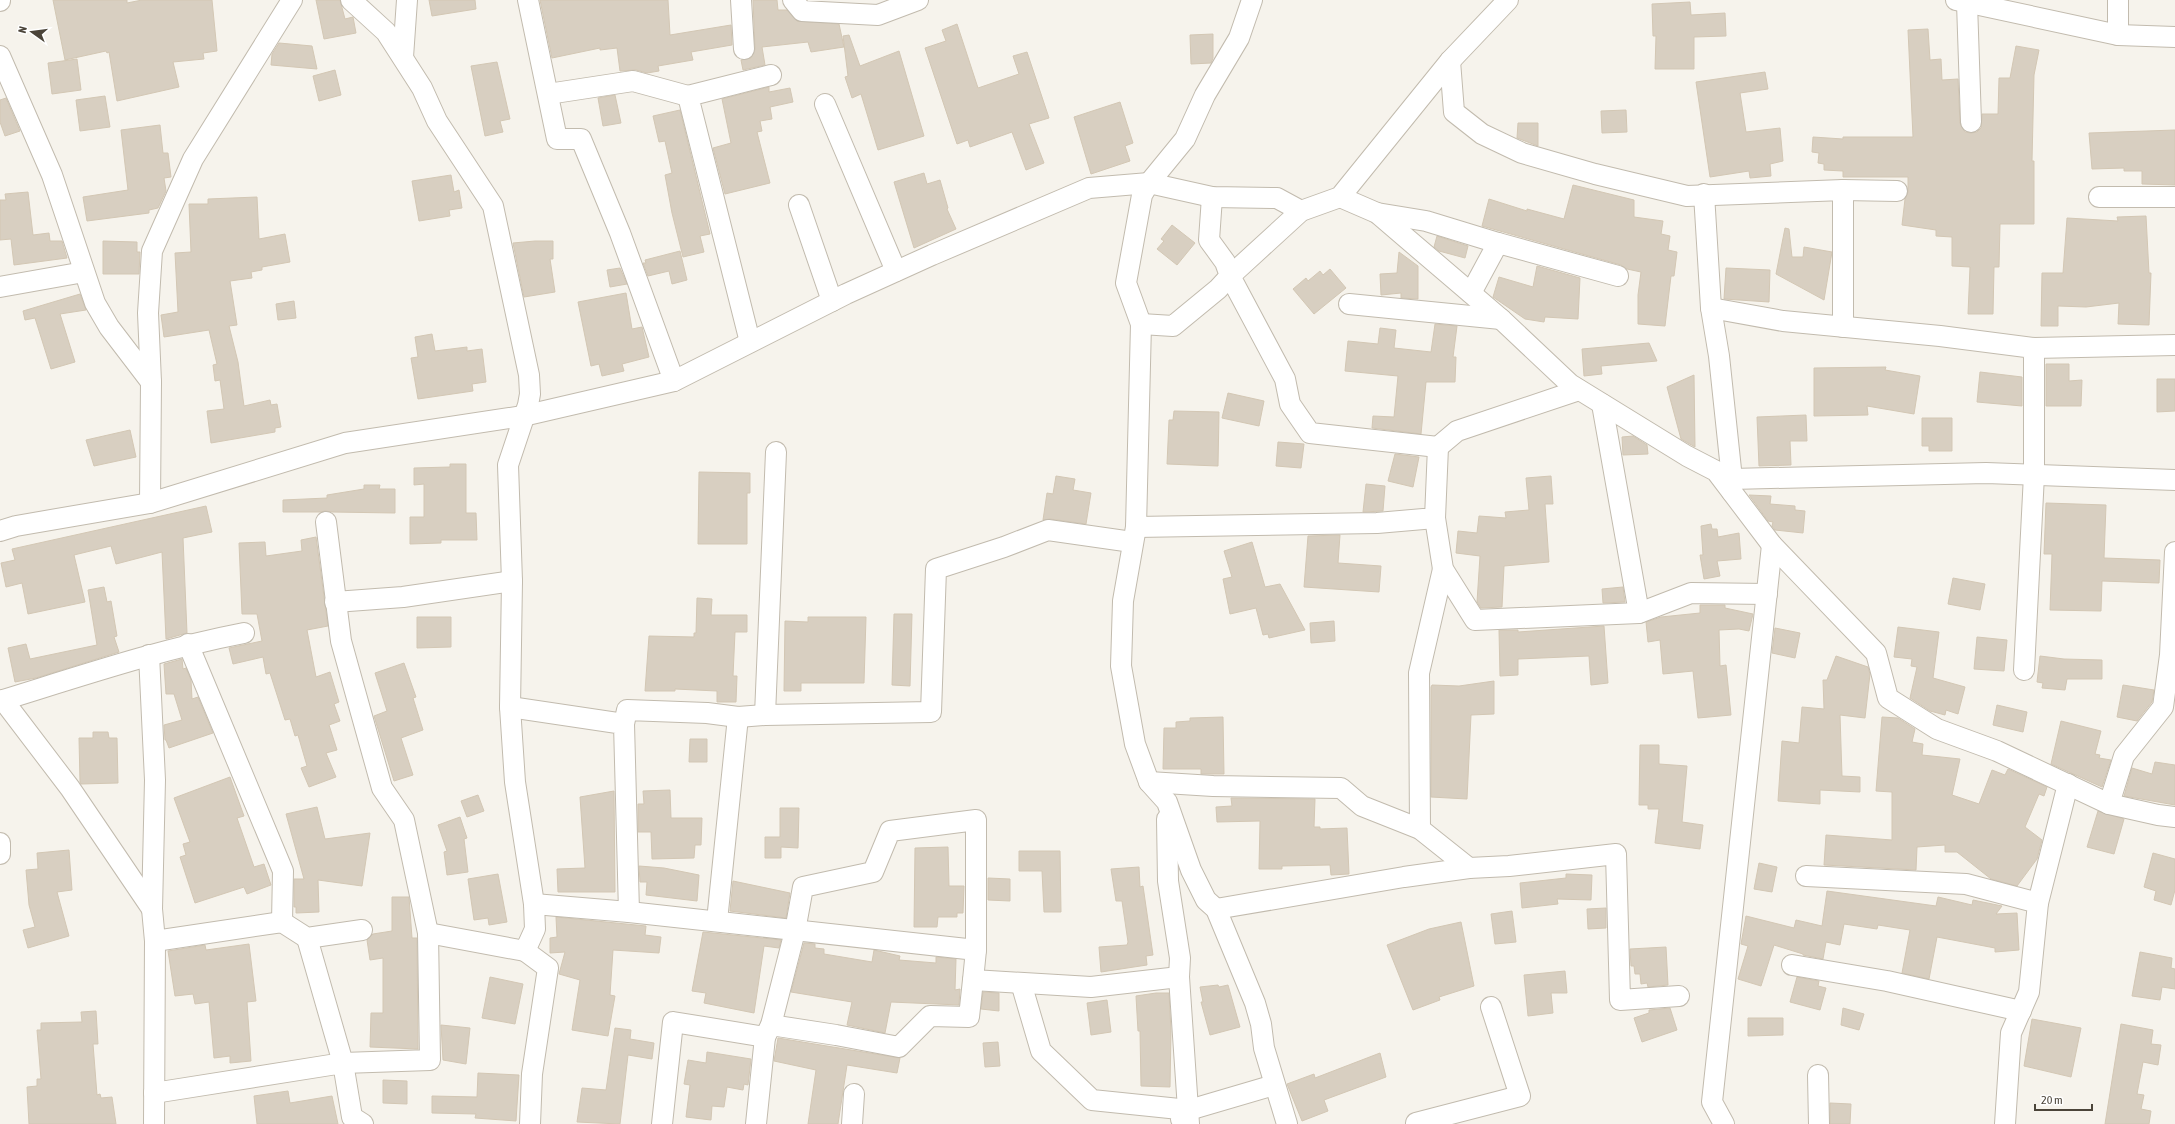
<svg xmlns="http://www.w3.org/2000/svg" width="2175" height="1124" font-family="'Asap Condensed',sans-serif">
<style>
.building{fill:#d8cfc1;stroke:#d3c7b4}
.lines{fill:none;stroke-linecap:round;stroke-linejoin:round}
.street-casing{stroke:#c2bbae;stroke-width:22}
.street{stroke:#fff;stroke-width:20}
</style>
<rect width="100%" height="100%" fill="#f6f3ec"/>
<g class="building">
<path d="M53 0H127V3L142 0H212L217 51 203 53 204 59 173 62 179 87 117 101 109 52 107 53 106 51 65 60Z"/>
<path d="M316 0H340L345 19 353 17 356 33 324 39Z"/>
<path d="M429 0H475L476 9 432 16Z"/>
<path d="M540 0H668L670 35 731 25 732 45 691 52 693 60 658 66 659 71 647 73 636 70 620 71 617 48 600 50V48L552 58Z"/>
<path d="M753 0H777L778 10H787L797 21 839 24 844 47 811 52 808 42 762 47 765 65 743 70 741 60 751 58 755 49Z"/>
<path d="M1690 2 1691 15 1725 13 1726 36 1694 37V69H1655L1656 36H1653L1652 4Z"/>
<path d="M957 24 978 88 1019 74 1013 56 1027 52 1049 118 1029 124 1044 163 1026 170 1012 132 970 147 968 140 957 144 925 48 946 41 942 30Z"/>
<path d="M1928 29 1930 60 1941 59 1942 80 1958 79 1960 123 1965 132 1971 133 1977 132 1981 128 1982 114H1998L1999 78H2010L2016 46 2039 50 2034 75 2032 161H2034V224H2000L1999 267H1994L1993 314H1968L1970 267 1952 266V237L1936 236V230L1902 225 1905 199 1908 192V177H1843V171L1824 170V164L1818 163 1819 153 1812 152 1813 137 1843 139V137H1913L1908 30Z"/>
<path d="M1213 34V58L1211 63 1191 64 1190 35Z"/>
<path d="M849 35 860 66 899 51 924 136 878 150 861 94 852 98 845 77 848 76 843 36Z"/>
<path d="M279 43 312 46 317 69 271 65 272 54Z"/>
<path d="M77 59 81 90 52 94 48 63Z"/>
<path d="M497 62 510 119 500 121 503 132 485 136 471 66Z"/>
<path d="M335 70 341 95 319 101 313 76Z"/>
<path d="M1765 72 1768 89 1740 93 1746 132 1780 128 1783 161 1770 164 1771 176 1750 178 1749 171 1710 177 1696 82Z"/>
<path d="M769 87V92L790 88 793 102 770 107 772 119 760 121 762 131 757 132 770 183 725 194 713 148 731 143 722 99Z"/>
<path d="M615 95 621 123 603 126 598 98Z"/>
<path d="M105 96 110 127 80 131 76 100Z"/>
<path d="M6 98 20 131 5 136 0 122V100Z"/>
<path d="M1120 102 1133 143 1125 146 1130 161 1091 174 1074 117Z"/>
<path d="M680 110 710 234 700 236 704 252 683 257 672 213 665 175 672 173 665 141 659 142 653 116Z"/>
<path d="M1626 110 1627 132 1602 133 1601 111Z"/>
<path d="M1518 123H1538V146L1517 138Z"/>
<path d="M160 125 163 153H168L171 177 164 178 166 191 158 208 149 210V213L87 221 83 197 128 190 121 130Z"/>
<path d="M2175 130V185L2142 184V171H2124V168L2092 169 2089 133Z"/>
<path d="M924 173 927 184 940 180 948 208 947 209 956 229 914 248 894 182Z"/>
<path d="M451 175 454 192 459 190 462 208 449 210 450 216 419 221 412 181Z"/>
<path d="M1573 185 1634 200V217L1663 221 1661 234 1670 236 1668 250 1677 252 1674 276H1671L1665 326 1638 324V295L1641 272 1627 269 1621 265 1482 226 1489 199 1527 211V209L1564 219Z"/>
<path d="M28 192 33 235 49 233 50 241H62L67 258 14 265 11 239 0 240V200H6L5 194Z"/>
<path d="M257 197 259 239 285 234 290 262 262 267V270L251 272 252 278 230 281 237 325 229 326 238 362 244 406 270 400 271 405 277 404 281 427 275 428V432L211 443 207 411 224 409 220 380 215 381 213 365 217 364 209 330 164 337 161 315 178 312 175 253 191 252 189 204H208V199Z"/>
<path d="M2146 216 2149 273H2151L2149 325 2118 324 2119 303 2086 307 2058 306V326H2041L2042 273H2063L2067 218 2118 221 2117 217Z"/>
<path d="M1172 225 1195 243 1177 265 1157 249 1164 241 1161 239Z"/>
<path d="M1785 228 1789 229 1792 257H1803L1804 247 1832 252 1824 300 1776 274Z"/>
<path d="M1437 236 1468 246 1465 258 1439 251 1434 247Z"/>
<path d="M103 241 137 242V252H140L139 274H103Z"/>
<path d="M535 241H553V259H550L555 292 524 297 513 243Z"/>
<path d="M680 251 687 280 672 284 669 271 648 276 643 263H646L645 260Z"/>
<path d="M1399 252 1418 266V299L1401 298V293L1381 295 1380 274 1397 273Z"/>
<path d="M1537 266 1580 278 1578 319 1545 317 1544 322 1525 319 1493 297 1499 277 1533 287Z"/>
<path d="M620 268 627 284 610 287 607 270Z"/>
<path d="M1726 268 1770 270 1769 302 1724 299Z"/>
<path d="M1330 269 1346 288 1314 314 1293 289 1306 278 1308 281 1320 271 1323 275Z"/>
<path d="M626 293 632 329 642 327 649 357 622 364 624 371 602 376 599 364 591 366 578 302Z"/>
<path d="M80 294 86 310 60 314 75 362 51 369 35 318 25 320 23 311Z"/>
<path d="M294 301 296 318 278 320 276 304Z"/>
<path d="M1435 324 1457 326 1453 357H1456L1455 382H1426L1421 434 1372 428 1373 416 1394 417 1398 376 1345 371 1348 341 1378 344 1380 328 1396 330 1394 348 1431 352Z"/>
<path d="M432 334 435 351 467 347V351L482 349 486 382 472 384 473 391 418 399 411 358 418 357 415 337Z"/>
<path d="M1649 343 1657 361 1601 366 1602 374 1584 376 1582 349Z"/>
<path d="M2046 364H2069V381L2082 380 2081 406H2046Z"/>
<path d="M1886 367 1885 370 1920 376 1914 414 1867 406 1868 415 1814 416V368Z"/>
<path d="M1980 372 2022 377V406L1977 402Z"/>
<path d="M1694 375 1695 447 1681 439 1667 387Z"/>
<path d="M2157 379H2175V411L2157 412Z"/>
<path d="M1228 393 1264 401 1259 426 1222 418Z"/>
<path d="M1174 411 1219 412 1218 466 1167 464 1169 420H1173Z"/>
<path d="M1806 415 1807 441H1790L1791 465 1759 466 1757 417Z"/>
<path d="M1922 418H1952V451H1929V446H1922Z"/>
<path d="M130 430 136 457 94 466 86 440Z"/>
<path d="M1633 436 1647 445 1648 454 1623 455 1622 437Z"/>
<path d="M1278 442 1304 444 1301 468 1276 466Z"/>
<path d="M1395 454 1419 457 1413 487 1388 481Z"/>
<path d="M450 464H466V513H476L477 540H441V543L410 544V517H424V484L414 485V468L450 467Z"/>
<path d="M699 472 750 473V493H747V544H698Z"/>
<path d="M1056 476 1075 479 1073 490 1091 493 1086 524 1050 519 1043 520 1047 493 1053 494Z"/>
<path d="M1551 476 1553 504H1545L1549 562 1504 566 1502 607 1481 608 1477 602 1480 556 1456 553 1458 531 1477 533 1479 516 1506 518 1505 512 1529 510 1526 478Z"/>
<path d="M1366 484 1385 486 1383 511 1363 512Z"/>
<path d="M364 485H380L379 489H395V513L332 512 325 511 320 512H283V500L327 498V495L364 489Z"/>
<path d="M1749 495 1771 496 1770 504 1795 506V510L1805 511 1803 533 1775 530 1772 526 1773 522 1768 521Z"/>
<path d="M2046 503 2106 505 2104 558 2160 560 2159 583 2102 581 2101 611 2050 610 2052 554H2044Z"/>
<path d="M206 506 212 532 183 538 187 633 166 639 162 552 116 564 111 546 74 555 85 602 28 614 22 583 6 587 1 563 15 560 12 549Z"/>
<path d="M1711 524 1712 529H1717L1718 537 1739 533 1741 559 1717 561 1720 576 1704 579 1700 555H1703L1701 526Z"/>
<path d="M1340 535 1338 563 1381 566 1379 592 1304 587 1308 536Z"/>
<path d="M316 537 328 626 307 630 316 677 330 672 339 702 334 704 340 721 329 725 337 750 326 753 336 777 309 787 301 768 307 766 298 735 295 736 290 719 285 720 270 673 266 674 263 657 233 664 229 648 262 641 257 614H242L239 543 265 542 266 556 302 551 301 540Z"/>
<path d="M1252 542 1265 587 1280 584 1305 630 1269 638 1268 634 1263 635 1256 608 1230 614 1223 579 1232 577 1224 551Z"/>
<path d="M1953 578 1985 584 1980 610 1948 604Z"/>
<path d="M104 587 107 602 111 601 117 636 114 637 119 652 36 678 15 682 8 648 26 644 30 659 97 645 88 590Z"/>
<path d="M1623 587 1625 602 1603 603 1602 589Z"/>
<path d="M697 598 712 599 711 615H747V632H735L733 676H737L736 702H717V691L675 689V691H645L649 636 694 637V633H696Z"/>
<path d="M1700 605H1725V608L1753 614 1749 631 1739 629 1719 630 1720 666 1726 665 1731 715 1698 718 1693 671 1663 674 1660 640 1648 642 1646 622 1661 617 1700 613Z"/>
<path d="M894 614H912L910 686 892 685Z"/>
<path d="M417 617H451V647L417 648Z"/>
<path d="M808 617H866L864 683H801V691H784L785 621 808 622Z"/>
<path d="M1334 621 1335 641 1311 643 1310 623Z"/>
<path d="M1604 626 1608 683 1591 685 1589 656 1518 659V675L1500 676 1499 630H1518V632Z"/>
<path d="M1898 627 1939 632 1933 678 1965 687 1958 714 1946 710 1945 715 1930 711 1910 698 1917 667 1911 666 1912 659 1894 657Z"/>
<path d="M1775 628 1800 633 1795 658 1772 653Z"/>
<path d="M1977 637 2007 640 2004 671 1974 669Z"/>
<path d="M1836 656 1868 667 1870 674 1865 718 1840 715 1842 776 1860 777V792L1820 790V804L1778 801 1782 741 1799 743 1802 707 1824 709 1823 680H1827Z"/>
<path d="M2040 656 2064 659 2102 660V679H2067L2065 690 2042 688 2043 683 2037 682Z"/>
<path d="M182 659 183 669 186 668 191 680 192 699 198 697 213 733 169 748 166 740H165L164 725 182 720 174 694H166L164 664Z"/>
<path d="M404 663 416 697 413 698 423 730 401 738 413 775 394 781 374 716 387 711 375 673Z"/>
<path d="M1494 681V714L1471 715 1467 799 1431 797V687L1432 685 1459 686Z"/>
<path d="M2123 685 2154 690 2152 702 2137 721 2117 717Z"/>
<path d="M1997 705 2027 712 2023 732 1993 725Z"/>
<path d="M1223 717 1224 774H1201V769H1163L1164 728H1176V722L1190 721V718Z"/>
<path d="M1882 717 1898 718 1915 729 1912 742 1923 744 1922 755 1960 759 1952 795 1979 804 1992 770 2005 775 2008 769 2047 787 2044 796 2039 794 2025 827 2042 840 2037 859 2017 886 1991 879 1957 852H1945V845L1917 847 1916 870 1824 865 1826 835 1892 840V792L1876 791Z"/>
<path d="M2061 721 2101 731 2095 754 2100 755 2099 758 2111 760 2102 787 2051 764Z"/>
<path d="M93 732H108L109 738H117L118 783 81 784 80 782 79 738H93Z"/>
<path d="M690 739H707V762H689Z"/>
<path d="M1640 745H1659V764L1687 766 1682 822 1703 825 1700 849 1655 843 1659 809H1648V805H1639Z"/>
<path d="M2155 762 2175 765V805L2124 796 2132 768 2152 774Z"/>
<path d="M230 777 244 816 237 818 254 867 264 864 271 885 247 894 244 887 195 903 180 857 186 855 183 844 190 842 174 798Z"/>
<path d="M670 790 671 818H702L701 845H695L694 858 652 859 651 832H638V804H644L643 791Z"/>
<path d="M614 791 615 892H558L557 869 585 868 580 797Z"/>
<path d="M478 795 484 811 467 817 461 801Z"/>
<path d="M1231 798 1315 799 1314 827H1320V829L1347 828 1349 874 1331 875 1330 865 1282 866V869H1259L1260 821 1217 822 1216 807 1232 806Z"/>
<path d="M317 807 325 839 370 833 362 886 318 880 319 912 296 913V907H294V879H304L286 814Z"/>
<path d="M780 808H799L798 848 781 847V858H765V837H780Z"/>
<path d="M2098 811 2124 819 2114 854 2087 847Z"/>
<path d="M460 817 467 838 464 839 468 872 447 875 444 852 447 851 438 825Z"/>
<path d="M948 847 949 886H964L963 913H957V917H938L937 927H914L915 848Z"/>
<path d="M69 850 72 890 57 892 69 936 28 948 23 930 35 927 29 905 26 870 38 869 37 853Z"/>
<path d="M1019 851H1060L1061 912H1044L1042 871H1019Z"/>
<path d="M2153 853 2175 859V890L2171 905 2154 900 2156 891 2144 887Z"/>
<path d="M1759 863 1777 867 1772 892 1754 889Z"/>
<path d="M639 866 664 868 699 875 697 901 646 895 647 882H640Z"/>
<path d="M1139 867 1140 887 1143 886 1153 955 1146 956 1147 965 1101 972 1099 947 1127 945 1128 942 1122 901H1116L1111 869Z"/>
<path d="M498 874 507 922 489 925 488 918 474 920 468 879Z"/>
<path d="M1566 874 1592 875 1591 900 1557 899 1558 904 1522 908 1520 883 1566 878Z"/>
<path d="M988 878 1010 879V901L988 900Z"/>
<path d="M733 881 790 893 786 918 730 911Z"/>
<path d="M1827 891 1936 906 1938 897 1972 905 1973 900 2002 906 1996 914 2017 913 2019 950 1995 952V948L1937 937 1929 979 1902 973 1910 930 1878 925 1877 929 1844 924 1840 945 1826 942 1823 959 1803 955V954L1774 945 1761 986 1738 979 1748 946 1741 944 1746 916 1794 928 1796 920 1822 926Z"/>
<path d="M392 897H409L412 938H417L418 1049 370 1047 371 1013H383V958L370 960 367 940 373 934 392 931Z"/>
<path d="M1606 908V928L1588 929 1587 909Z"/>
<path d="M1512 911 1516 942 1495 944 1491 914Z"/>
<path d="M556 917 646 926 645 935 661 937 659 953 613 950 610 995 615 996 608 1036 572 1030 580 980 559 974 565 952 550 953V938L557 937Z"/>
<path d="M1461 922 1474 986 1439 997 1440 1000 1413 1010 1387 945 1429 929Z"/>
<path d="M703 932 781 940 779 948 764 946 754 1013 704 1003 706 993 692 991Z"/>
<path d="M804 943 815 944V948L824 949V954L872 962 874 950 900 956 899 960 936 963V957L956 959 955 990 960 989 959 1005 891 1002 885 1033 847 1025 852 1002 791 992Z"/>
<path d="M249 944 256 1001 247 1002 251 1061 230 1063V1056L214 1058 209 1002 195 1004 193 994 175 996 168 951 205 945 206 950Z"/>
<path d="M1666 947 1668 985 1648 987 1647 983 1641 984 1640 974H1635L1634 966H1631L1630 949Z"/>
<path d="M2140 952 2172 958 2171 968 2175 969V989L2162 987 2160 1000 2132 996Z"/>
<path d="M1565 971 1567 993H1551L1553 1013 1528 1016 1524 975Z"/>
<path d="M490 977 523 984 515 1024 482 1018Z"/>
<path d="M1797 977 1819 981 1818 986 1826 988 1820 1010 1790 1002Z"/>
<path d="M1218 985 1219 987 1228 985 1240 1027 1210 1035 1201 1002H1203L1200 987Z"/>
<path d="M983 992 999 993V1011L981 1009Z"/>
<path d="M1156 993H1169L1171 1031 1170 1087 1141 1086 1140 1031H1138L1136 996Z"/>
<path d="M1107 1000 1111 1032 1091 1035 1087 1003Z"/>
<path d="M1670 1008 1677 1030 1642 1042 1634 1018 1649 1013V1010Z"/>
<path d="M1843 1008 1864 1014 1859 1030 1841 1025Z"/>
<path d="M96 1011 98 1044H93L97 1095 100 1094 101 1098 112 1097 116 1124H29L27 1087 37 1086V1079H41L37 1030H41V1023L82 1022 81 1012Z"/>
<path d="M1748 1018H1783V1035L1748 1036Z"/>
<path d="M2032 1019 2081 1028 2071 1077 2024 1066Z"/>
<path d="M2121 1024 2153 1030 2151 1044 2161 1045 2158 1065 2143 1062 2137 1094 2144 1095 2141 1109 2151 1111 2149 1124H2105Z"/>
<path d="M441 1025 470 1028 466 1064 443 1060Z"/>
<path d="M615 1028 631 1030 630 1039 654 1043 652 1059 628 1055 620 1124 577 1122 582 1088 606 1090Z"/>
<path d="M778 1038 900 1058 897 1073 847 1065 838 1124H808L816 1070 774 1061Z"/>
<path d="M998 1042 1000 1066 985 1067 983 1043Z"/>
<path d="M707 1052 751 1059 748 1085 744 1084 743 1090 727 1087 724 1107 712 1106 711 1120 686 1117 690 1085 684 1084 688 1060 706 1063Z"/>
<path d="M1380 1053 1386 1077 1324 1100 1328 1111 1302 1121 1287 1084 1314 1074 1315 1078Z"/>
<path d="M478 1073 519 1075 516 1121 475 1118 476 1114 432 1113V1096L477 1097Z"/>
<path d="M383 1080 407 1081V1104L383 1103Z"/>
<path d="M288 1091 290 1103 332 1096 338 1124H257L254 1096Z"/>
<path d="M1830 1103 1851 1104 1850 1124H1830Z"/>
</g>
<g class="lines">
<defs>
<g id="street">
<path d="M351 0 386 32 422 88 437 121 493 206 529 375 530 394 528 405 508 465 512 581 510 707 515 782 534 904 535 929 525 951 428 933"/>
<path d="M528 0 557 139H581L620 233 674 381"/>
<path d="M741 0 744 49"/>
<path d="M793 0 802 11 878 15 918 0"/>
<path d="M1252 0 1239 38 1205 95 1185 139 1149 183 1142 195 1126 283 1141 324 1136 527 1123 601 1121 666 1135 744 1149 782 1167 802 1191 870 1206 900 1216 909 1255 1003 1261 1024 1264 1048 1287 1124"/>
<path d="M1956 0 2118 35 2175 37"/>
<path d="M2118 0V35"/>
<path d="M0 1V0"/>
<path d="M1967 3 1971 122"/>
<path d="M0 56 52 175 95 303 109 327 151 382"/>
<path d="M403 57 407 0"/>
<path d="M1450 61 1454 112 1482 134 1522 153 1595 174 1687 196 1843 190V327"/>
<path d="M548 94 633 81 688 96"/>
<path d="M825 104 896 271"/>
<path d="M1843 190 1897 191"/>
<path d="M1704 194 1711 308 1719 356 1732 479V492"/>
<path d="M1340 197 1377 213 1501 319 1570 384 1687 456 1716 471 1772 545 1876 653 1888 698 1937 729 1997 751 2109 804 2158 815 2175 817"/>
<path d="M2099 197H2175"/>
<path d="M799 205 832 301"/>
<path d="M1377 213 1426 221 1498 243 1471 293"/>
<path d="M1498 243 1618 276"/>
<path d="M0 287 84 272"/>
<path d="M1349 304 1501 319"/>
<path d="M1711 308 1783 321 1940 336 2034 348V475L2024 670"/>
<path d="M1141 324 1173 326 1218 289 1230 276 1225 262 1209 240 1212 197"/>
<path d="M750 342 688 96 771 75"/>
<path d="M2034 348 2175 345"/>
<path d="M1602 404 1639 613"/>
<path d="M1438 447 1457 431 1579 390"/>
<path d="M1732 479 1986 473 2175 480"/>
<path d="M150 503 151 382 148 313 152 251 193 159 292 0"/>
<path d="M1435 518 1443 569 1475 620 1639 613 1691 593 1767 594"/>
<path d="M1136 527 1377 523 1435 518 1438 447 1310 433 1290 404 1285 379 1230 276 1301 211 1340 197 1450 61 1508 0"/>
<path d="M0 531 16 526 150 503 345 443 523 416 674 381 846 294 932 255 1089 188 1149 183 1212 197 1277 198 1301 211"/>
<path d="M335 602 403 597 512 581"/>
<path d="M188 644 283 871 282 922"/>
<path d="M149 655 155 780 152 909 155 941 154 1124"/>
<path d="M3 700 70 788 152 909"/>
<path d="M0 701C81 676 161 649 244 633"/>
<path d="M510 707 624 724 629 912"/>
<path d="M765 715 776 452"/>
<path d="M624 724 627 710 707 713 738 717 765 715 931 712 936 569 1004 547 1048 530 1132 542"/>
<path d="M1149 782 1213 786 1341 788 1362 806 1420 829 1469 868"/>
<path d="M2109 804 2124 756 2163 707 2170 655 2175 552"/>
<path d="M1167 819 1168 881 1180 958 1179 977 1189 1124"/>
<path d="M1420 829 1419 673 1443 569"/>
<path d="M0 843V854"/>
<path d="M1806 876 1966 884 2038 903"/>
<path d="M534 904 629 912 976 950 973 980 1091 987 1179 977"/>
<path d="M1216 909 1404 877 1469 868 1509 866 1616 854 1620 1000 1679 996"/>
<path d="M717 921 738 717"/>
<path d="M307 938 343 1063 430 1060 428 933 404 820 382 788 341 641 326 522"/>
<path d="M155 941 282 922 307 938 362 930"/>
<path d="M525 951 548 968 532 1074 530 1124"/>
<path d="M1792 965 1887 981 2021 1011"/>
<path d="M1021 983 1041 1051 1092 1100 1189 1110"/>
<path d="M771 1025 836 1035 899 1047 930 1016 969 1017 973 980"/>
<path d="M765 1037 771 1025 795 931 803 887 873 872 890 831 976 820V950"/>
<path d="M1818 1075 1819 1124"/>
<path d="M154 1093 343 1063 352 1117 363 1124"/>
<path d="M1181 1119 1189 1110 1274 1085"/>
<path d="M1416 1123 1520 1096 1491 1007"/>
<path d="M662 1124 673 1022 765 1037 756 1124"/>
<path d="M852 1124 854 1094"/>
<path d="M1724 1124 1712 1102 1772 545"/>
<path d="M2005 1124 2011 1033 2029 992 2038 903 2068 784"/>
</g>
</defs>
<use href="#street" class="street-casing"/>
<use href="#street" class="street"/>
</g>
<g transform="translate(32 32) rotate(284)" stroke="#ffffff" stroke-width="3" paint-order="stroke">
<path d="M0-3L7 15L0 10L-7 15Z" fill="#4b4439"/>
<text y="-6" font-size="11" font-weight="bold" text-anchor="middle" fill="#4b4439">N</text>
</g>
<path d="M2035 1104v6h57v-6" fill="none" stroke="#4b4439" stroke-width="2"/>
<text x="2041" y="1104" font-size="12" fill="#4b4439" stroke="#ffffff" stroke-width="3" paint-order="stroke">20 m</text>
</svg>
